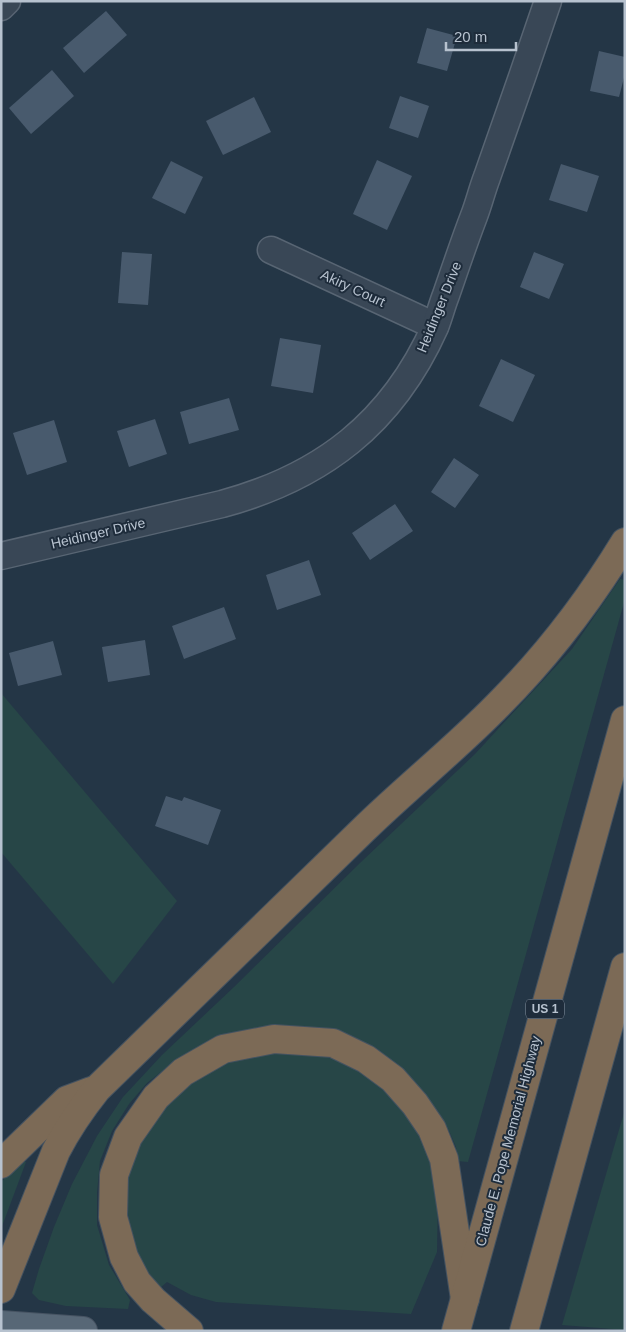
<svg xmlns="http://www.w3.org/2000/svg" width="626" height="1332" font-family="Arial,sans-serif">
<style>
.green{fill:#274647}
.building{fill:#485a6d}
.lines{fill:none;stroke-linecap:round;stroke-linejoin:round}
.street-casing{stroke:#586573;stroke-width:29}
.primary-casing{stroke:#465362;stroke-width:30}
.highway-casing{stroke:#445260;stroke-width:30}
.street{stroke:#394756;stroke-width:26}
.primary{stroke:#576776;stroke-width:28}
.highway{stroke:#7c6a56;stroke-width:28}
.labels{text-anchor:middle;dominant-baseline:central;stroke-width:4;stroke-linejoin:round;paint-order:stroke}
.shield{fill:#1e2c3b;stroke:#8995a3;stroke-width:1}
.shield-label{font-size:12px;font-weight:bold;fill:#b7c2cf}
.street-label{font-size:14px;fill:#b7c2cf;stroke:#1e2c3b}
</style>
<rect width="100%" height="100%" fill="#243646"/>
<g class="green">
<path d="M620 579 625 580V599L468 1162 457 1161 456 1147 450 1133 440 1115 422 1090 390 1060 355 1042 307 1027 260 1028 209 1042 170 1065 147 1083 129 1104 112 1131 100 1161 97 1193V1225L109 1265 130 1300 128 1309 66 1306 39 1300 32 1293 39 1269 54 1227 72 1184 97 1136 123 1097 162 1055 234 987 360 863 475 754 572 649Z"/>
<path d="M1 693 177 901 113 984 1 852Z"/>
<path d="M274 1051 312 1052 343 1062 380 1085 405 1110 428 1146 438 1192 437 1252 411 1314 216 1302 191 1295 167 1282 160 1288 143 1265 134 1245 128 1215 125 1188 133 1155 150 1123 171 1097 199 1075 234 1058Z"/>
<path d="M625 1110V1330L562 1325 621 1123Z"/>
<path d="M21 1162H26L1 1229V1182Z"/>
</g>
<g class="building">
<path d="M106 11 127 35 84 73 63 48Z"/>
<path d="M427 28 457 36 447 71 417 63Z"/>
<path d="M599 51 625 57V74L619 97 590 91Z"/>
<path d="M52 70 74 96 31 134 9 108Z"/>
<path d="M400 96 429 106 418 138 389 128Z"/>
<path d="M254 97 271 132 223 155 206 121Z"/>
<path d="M377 160 412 176 387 230 353 214Z"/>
<path d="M171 161 203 177 185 214 152 198Z"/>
<path d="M561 164 599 176 587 212 549 200Z"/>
<path d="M122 252 152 254 148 305 118 303Z"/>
<path d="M534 252 564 264 549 299 520 287Z"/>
<path d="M280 338 321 345 313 393 271 386Z"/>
<path d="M501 359 535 375 513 422 479 406Z"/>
<path d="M229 398 239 430 189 444 180 412Z"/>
<path d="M155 419 167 454 129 467 117 431Z"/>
<path d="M54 420 67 462 27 475 13 433Z"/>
<path d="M454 458 479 475 455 508 431 492Z"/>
<path d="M395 504 413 531 370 560 352 533Z"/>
<path d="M309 560 321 595 277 610 266 575Z"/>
<path d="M224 607 236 639 184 659 172 626Z"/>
<path d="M145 640 150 675 108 682 102 647Z"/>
<path d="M53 641 62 675 18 686 9 653Z"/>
<path d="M166 796 182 801 184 797 221 810 208 845 155 826Z"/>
</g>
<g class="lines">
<defs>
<g id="street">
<path d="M1 7 7 1"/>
<path d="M271 250 435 326"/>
<path d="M1 556 222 504C322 477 392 423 435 327 439 317 442 305 446 295 455 269 464 242 474 216 479 203 482 190 487 177 508 118 528 60 548 1"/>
</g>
<path id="primary" d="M1 1325 83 1331"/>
<g id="highway">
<path d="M1 1164 67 1100 91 1091"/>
<path d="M1 1289 56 1151C68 1128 81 1109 97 1089 186 1003 274 916 363 830 407 787 455 749 498 705 547 656 589 601 625 542"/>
<path d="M189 1331 153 1300 137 1282 124 1257 113 1217 114 1175 128 1137 156 1097 183 1072 223 1049 274 1039 333 1043 366 1059 393 1079 415 1104 432 1129 444 1159 465 1299"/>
<path d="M456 1331 625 720"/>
<path d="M524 1331 625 967"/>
</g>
</defs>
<use href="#street" class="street-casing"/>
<use href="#primary" class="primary-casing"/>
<use href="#highway" class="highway-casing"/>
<use href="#street" class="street"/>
<use href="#primary" class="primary"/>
<use href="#highway" class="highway"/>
</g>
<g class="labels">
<rect class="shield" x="526" y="999.5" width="38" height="19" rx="4"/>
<g class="shield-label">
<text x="545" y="1009">US 1</text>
</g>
<g class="street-label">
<text transform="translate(353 288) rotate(25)">Akiry Court</text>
<text transform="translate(439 307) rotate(-68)">Heidinger Drive</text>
<text transform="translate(98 533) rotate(-13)">Heidinger Drive</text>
<text transform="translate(508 1141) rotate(-75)">Claude E. Pope Memorial Highway</text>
</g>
</g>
<rect width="626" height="1332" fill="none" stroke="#b7c2cf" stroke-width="5"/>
<path d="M446 42v8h70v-8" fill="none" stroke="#b7c2cf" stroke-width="2.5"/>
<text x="454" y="42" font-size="15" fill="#b7c2cf" stroke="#1e2c3b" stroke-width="4" paint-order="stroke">20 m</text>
</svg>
